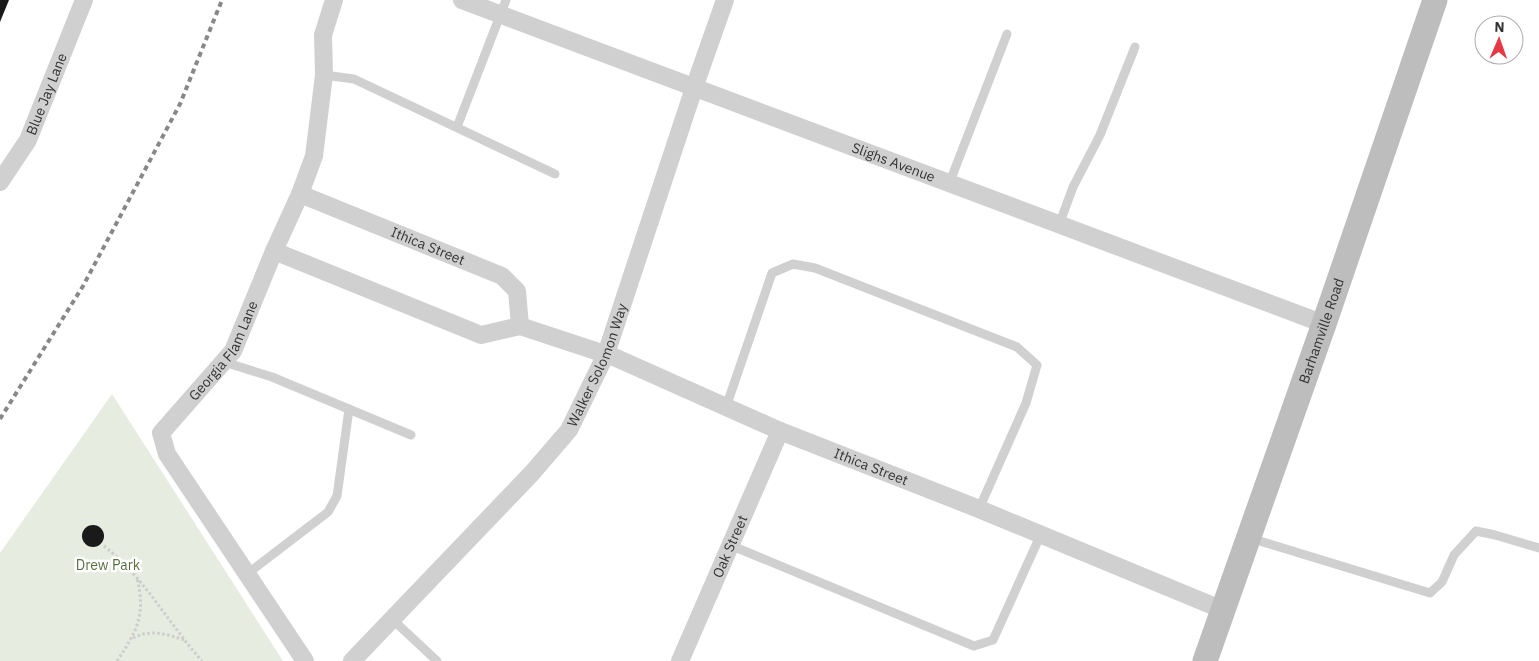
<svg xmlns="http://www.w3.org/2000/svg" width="1539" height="661" font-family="'IBM Plex Sans',sans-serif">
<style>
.green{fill:#e6ecdf}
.building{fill:#1a1a1a}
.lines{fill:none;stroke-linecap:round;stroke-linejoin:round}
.path{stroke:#cdcdcd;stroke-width:3;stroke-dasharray:2.5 2.5;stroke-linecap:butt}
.lane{stroke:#d0d0d0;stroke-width:9}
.street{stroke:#d0d0d0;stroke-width:18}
.secondary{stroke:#bdbdbd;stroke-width:25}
.rail{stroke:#888;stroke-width:4;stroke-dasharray:5 4;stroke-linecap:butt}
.labels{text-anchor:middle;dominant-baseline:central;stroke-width:5;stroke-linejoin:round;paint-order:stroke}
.street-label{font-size:14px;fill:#333;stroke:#fff}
.park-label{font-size:14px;fill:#56703f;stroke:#fff}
</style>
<rect width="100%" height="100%" fill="#fff"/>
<path class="green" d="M112 394 283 661H0V553Z"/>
<g class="building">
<path d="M0 0H9L0 22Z"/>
<circle cx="93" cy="536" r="11"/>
</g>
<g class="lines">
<g class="path">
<path d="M104 546C144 577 168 623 202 661"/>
<path d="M133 638C150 629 167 634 184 640"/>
<path d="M117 661C137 631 146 615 137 578"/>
</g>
<g class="lane">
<path d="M324 75 354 79 555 174"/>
<path d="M457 127 506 0"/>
<path d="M949 184 1007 34"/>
<path d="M1059 225 1073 187 1100 135 1135 47"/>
<path d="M224 362 272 377 411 435"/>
<path d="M726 407 772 273 793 264 815 268 1017 347 1037 365 1026 403 979 509"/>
<path d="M1250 538 1430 593 1442 582 1454 555 1476 531 1495 535 1539 548"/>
<path d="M730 545 974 646 993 640 1041 534"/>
<path d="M247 574 328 512 337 496 349 409"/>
<path d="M392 619 437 661"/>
</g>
<g class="street">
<path id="s1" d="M462 0 1324 324"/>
<path id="s2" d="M0 182 28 140 84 0"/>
<path id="s3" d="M300 194 502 276 517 291 520 326"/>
<path id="s4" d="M274 251 481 335 520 326 614 357 780 431 979 509 1223 610"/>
<path id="s5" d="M305 661 167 454 161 433 233 351 274 251 300 194 314 156 324 75 323 35 334 0"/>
<path id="s6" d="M352 661 532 473 569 430 606 354 694 88 725 0"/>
<path id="s7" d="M680 661 780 431"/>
</g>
<path class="secondary" id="s8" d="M1205 661 1324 324 1435 0"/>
<path class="rail" d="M0 419 83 286 180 104 222 0"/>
</g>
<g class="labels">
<g class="street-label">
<text stroke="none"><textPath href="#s2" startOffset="100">Blue Jay Lane</textPath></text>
<text stroke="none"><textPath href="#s1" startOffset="461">Slighs Avenue</textPath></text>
<text stroke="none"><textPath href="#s3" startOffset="138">Ithica Street</textPath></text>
<text stroke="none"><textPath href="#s8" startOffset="350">Barhamville Road</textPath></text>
<text stroke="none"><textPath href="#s5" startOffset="375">Georgia Flam Lane</textPath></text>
<text stroke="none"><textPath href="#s6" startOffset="388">Walker Solomon Way</textPath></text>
<text stroke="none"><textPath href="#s4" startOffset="642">Ithica Street</textPath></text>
<text stroke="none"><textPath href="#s7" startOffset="125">Oak Street</textPath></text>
</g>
<g class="park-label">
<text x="108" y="565">Drew Park</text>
</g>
</g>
<g transform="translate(1499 40) rotate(2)"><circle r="24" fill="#ffffff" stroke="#adadad"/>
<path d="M0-4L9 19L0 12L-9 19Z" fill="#e63946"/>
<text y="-8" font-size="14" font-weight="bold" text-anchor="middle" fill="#333333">N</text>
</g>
</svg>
